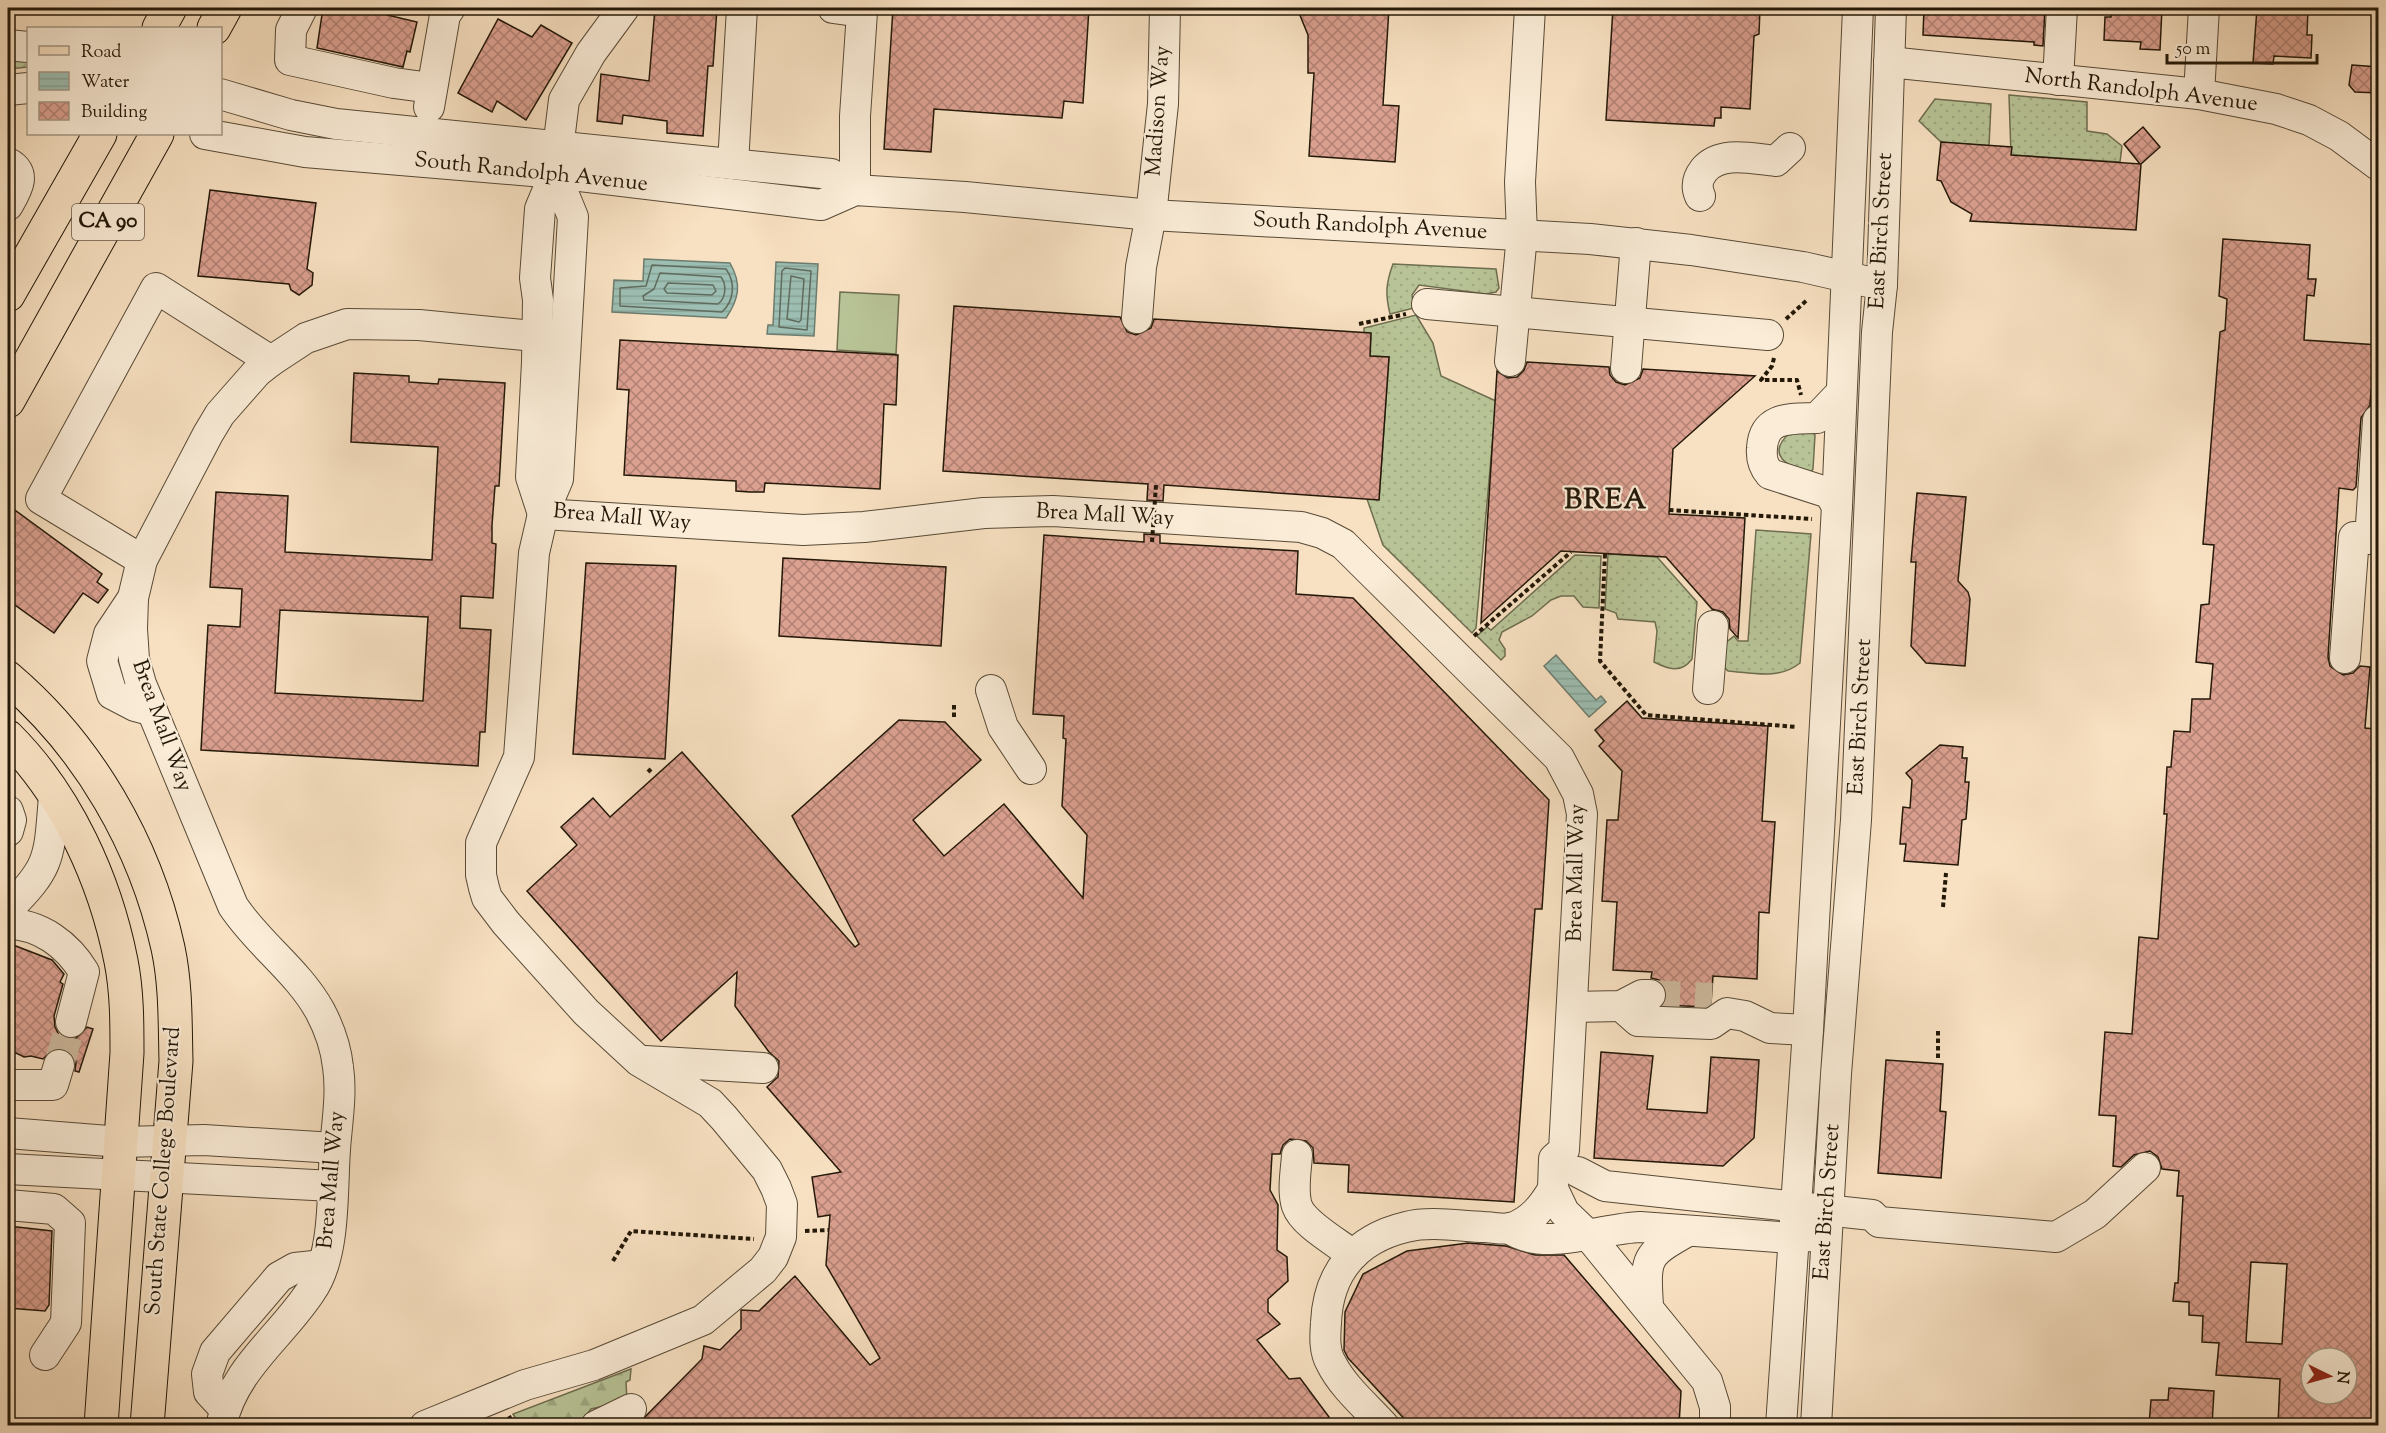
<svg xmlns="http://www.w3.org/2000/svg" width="2386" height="1433" font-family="'Sorts Mill Goudy',serif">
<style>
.grass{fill:url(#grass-dots);stroke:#6e6e50;stroke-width:1.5}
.forest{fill:url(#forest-firs);stroke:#6e6e50;stroke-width:1.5}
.garden{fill:url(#garden-furrows);stroke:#6e6e50;stroke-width:1.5}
.pitch{fill:#b8c497;stroke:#6e6e50;stroke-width:1.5}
.water{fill:url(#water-rules);stroke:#6c7c6e;stroke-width:1.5}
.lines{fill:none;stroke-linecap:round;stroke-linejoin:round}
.shore{stroke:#606b5d;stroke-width:1.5}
.building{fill:url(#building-cross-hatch);stroke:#231808;stroke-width:1.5;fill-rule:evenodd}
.minor-tunnel{stroke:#cdb99d;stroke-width:30;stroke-dasharray:30 15;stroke-linecap:butt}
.minor-casing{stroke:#584a36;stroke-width:32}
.major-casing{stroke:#231808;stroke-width:35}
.path{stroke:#231808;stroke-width:4;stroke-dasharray:4.5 3;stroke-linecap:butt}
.minor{stroke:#faecd7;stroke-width:30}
.major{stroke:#f8e1c2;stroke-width:33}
.path-bridge{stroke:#231808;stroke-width:4;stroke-dasharray:4.5 3;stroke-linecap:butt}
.labels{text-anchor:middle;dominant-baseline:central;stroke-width:4.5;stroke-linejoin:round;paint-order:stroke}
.shield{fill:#faecd7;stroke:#645846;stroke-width:1.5}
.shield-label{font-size:21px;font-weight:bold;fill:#231808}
.street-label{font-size:22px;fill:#231808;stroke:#faecd7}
.district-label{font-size:28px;font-weight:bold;letter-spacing:1.5px;fill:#231808;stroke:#faecd7}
</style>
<defs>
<pattern id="grass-dots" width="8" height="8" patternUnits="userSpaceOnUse" patternTransform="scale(1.5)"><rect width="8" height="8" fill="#b8c497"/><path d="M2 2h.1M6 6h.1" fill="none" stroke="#9ea881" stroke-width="1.8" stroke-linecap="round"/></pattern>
<pattern id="forest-firs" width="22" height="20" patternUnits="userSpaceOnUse" patternTransform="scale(1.5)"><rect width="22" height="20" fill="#b8c497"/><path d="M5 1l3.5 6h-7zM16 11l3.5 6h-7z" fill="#9ea881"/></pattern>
<pattern id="garden-furrows" width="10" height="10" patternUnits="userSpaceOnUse" patternTransform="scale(1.5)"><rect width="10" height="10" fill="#b8c497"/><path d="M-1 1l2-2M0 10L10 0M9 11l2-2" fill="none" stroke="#9ea881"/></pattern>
<pattern id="water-rules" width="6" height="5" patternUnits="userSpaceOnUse" patternTransform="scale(1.5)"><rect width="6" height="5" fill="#9dbeb2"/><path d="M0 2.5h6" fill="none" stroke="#87a398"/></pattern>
<pattern id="building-cross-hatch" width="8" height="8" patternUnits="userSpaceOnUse" patternTransform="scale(1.5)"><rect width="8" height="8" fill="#dba090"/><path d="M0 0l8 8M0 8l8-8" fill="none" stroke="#b18174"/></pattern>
</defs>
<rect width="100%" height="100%" fill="#f8e1c2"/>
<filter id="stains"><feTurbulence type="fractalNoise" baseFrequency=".00333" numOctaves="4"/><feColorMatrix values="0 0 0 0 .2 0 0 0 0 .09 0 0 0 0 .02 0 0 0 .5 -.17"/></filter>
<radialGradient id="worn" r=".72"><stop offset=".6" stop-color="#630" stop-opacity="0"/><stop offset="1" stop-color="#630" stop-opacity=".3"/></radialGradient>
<g class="grass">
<path d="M2009 95 2087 102V131L2107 134 2122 146 2120 162 2011 155Z"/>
<path d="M1935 99 1991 104 1989 146 1941 142 1919 121Z"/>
<path d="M1393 264 1496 269 1499 288 1496 292 1486 294 1419 285 1412 295 1414 308 1390 314C1385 294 1386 283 1393 264Z"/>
<path d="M1416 315 1433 343 1441 376 1496 401 1476 628 1472 633 1383 545 1367 499H1379L1389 357 1370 356 1371 334 1364 333V328Z"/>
<path d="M1792 431H1811L1815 435 1813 469 1810 474C1788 466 1763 455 1792 431Z"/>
<path d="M1756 530 1811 534 1800 663C1779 680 1753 673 1728 671L1722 665 1724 644 1734 636 1738 641H1748Z"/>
<path d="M1608 554 1657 557 1697 602 1692 659C1681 674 1668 669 1654 662L1657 631 1655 622 1618 619 1616 613 1605 609Z"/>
<path d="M1575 555 1601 556 1599 608 1583 607 1574 596H1561L1551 600 1532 616 1502 632 1499 640 1505 649V656L1501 660 1477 636 1487 627 1491 630Z"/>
</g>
<path class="forest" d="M631 1369 630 1380 626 1382 627 1401 591 1409 579 1425H520L513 1414Z"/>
<path class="garden" d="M8 59 28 61V67L8 69Z"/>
<path class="pitch" d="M840 292 899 295 896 354 837 350Z"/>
<g class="water">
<path d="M644 259 730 263C742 284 739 299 726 318L612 312 614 280 643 281Z"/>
<path d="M776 262 818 264 814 336 767 334 768 325H773Z"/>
<path d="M1556 655 1596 700 1601 696 1606 702 1589 717 1544 666Z"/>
</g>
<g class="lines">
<g class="shore">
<path d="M652 265 726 269C736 283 734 301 722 312L620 306V288L646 286Z"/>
<path d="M785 268 811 271 807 330 779 327 782 271Z"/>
<path d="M660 273 721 277C727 285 726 298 718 304L644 300 643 296 654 289Z"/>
<path d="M791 276 804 279 801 320 799 322 787 319Z"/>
<path d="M668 283 713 285 716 291 712 295 667 293 664 289Z"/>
</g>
</g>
<g class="building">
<path d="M323 8H358L417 22 410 52 407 51 403 67 317 48Z"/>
<path d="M655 8H717L713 66H708L703 136 667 133V121L623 115 622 124 597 121 601 74 649 81Z"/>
<path d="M893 8H1089L1083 103 1064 101 1062 118 934 109 931 152 884 149Z"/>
<path d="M1297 8H1389L1383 105 1399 106 1395 162 1309 156 1314 73H1308V35Z"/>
<path d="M1613 8H1760L1759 34 1754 36 1750 109 1721 107V118H1715L1714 126 1606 120Z"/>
<path d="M1924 8H2045L2043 46 2034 45V42L1923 35Z"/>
<path d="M2111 8H2162L2160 50 2140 49 2141 42 2104 40 2105 17H2111Z"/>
<path d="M2257 8H2308L2307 35H2312L2311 58 2274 56 2273 64 2253 63Z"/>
<path d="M498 19 532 37 541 25 572 43 526 120 497 101 492 112 458 93Z"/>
<path d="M2352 65 2379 67V93L2355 92 2349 85Z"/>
<path d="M2143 127 2160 147 2141 164 2136 230 1970 221 1972 214 1951 202 1941 181 1937 180 1941 142 2012 147 2011 155 2140 164 2124 144Z"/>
<path d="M210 190 316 203 307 269 313 273 312 285 299 295 291 290 289 284 198 276Z"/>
<path d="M2223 239 2310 245 2308 279H2316L2314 296 2307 295 2304 340 2379 345V391H2371L2370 405 2361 418 2356 487 2353 490 2339 488 2328 657 2330 666 2343 675 2353 673 2360 666 2370 667 2365 728 2376 729 2374 760 2379 761V1425H2278L2280 1379 2216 1375 2219 1343 2202 1342 2203 1316 2189 1315V1302L2173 1301 2175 1283H2178L2183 1196H2177L2179 1171 2162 1169 2158 1157 2150 1151 2134 1155 2121 1167 2113 1166 2116 1116 2099 1115 2105 1032 2132 1034 2139 937 2158 939 2167 814H2164L2167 767H2171L2174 731 2190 732 2192 699H2210L2213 664 2196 662 2201 605 2209 604 2214 545 2203 544 2220 332 2225 330 2227 299 2219 296ZM2251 1262 2287 1264 2282 1344 2246 1342ZM2311 1358H2347V1394H2311Z"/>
<path d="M954 306 1120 317 1127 332 1136 335 1151 328 1154 319 1371 333 1370 356 1389 357 1379 500 1164 485 1163 501 1147 500 1148 484 943 471Z"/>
<path d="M620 340 898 355 896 405 884 404 880 489 765 483 764 492H750L736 491V481L624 475 629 390 617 389Z"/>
<path d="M1527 362 1609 367 1610 375 1616 382 1625 385 1640 378 1643 369 1755 376 1673 449 1669 514 1745 518 1738 638 1730 629 1729 619 1723 612 1712 609 1666 557 1561 551 1481 623 1497 371 1508 378 1517 377 1524 370Z"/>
<path d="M354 373 409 376V382L438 384 439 379 505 383 499 486H495L492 525V543L496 544 493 598 461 596 460 628 491 630 485 732H480L478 766 201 750 208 625 240 627 242 589 210 587 216 492 288 496 285 552 432 560 438 447 351 442ZM280 610 428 617 423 701 275 693Z"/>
<path d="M1917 493 1966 497 1958 581 1968 592 1970 599 1965 666 1926 663 1911 646 1916 562H1911Z"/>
<path d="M8 505 102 574 97 582 108 590 98 603 83 593 54 633 8 600Z"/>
<path d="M1144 534 1160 535V543L1298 551 1296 594 1353 598 1549 800 1542 909H1535L1514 1202 1348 1192 1349 1165 1314 1163 1313 1148 1306 1141 1290 1139 1283 1145 1280 1154H1272L1270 1190 1278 1205 1277 1250 1287 1257 1288 1281 1268 1299V1312L1280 1324 1257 1340 1289 1379 1300 1378 1329 1417 1322 1425H992L915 1421 920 1425H637L702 1359 704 1346 720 1350 741 1329V1310L759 1311 795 1276 870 1365 880 1358 826 1265 830 1215 818 1217 812 1177 841 1172 767 1087 778 1077 779 1061 769 1052 735 1006 737 972 661 1041 527 891 577 845 561 827 593 798 610 817 682 752 855 947 859 944 792 816 899 720 945 722 981 760 913 820 944 856 1004 804 1083 898 1087 835 1062 806 1066 739 1063 738 1064 716 1033 714 1044 535 1144 542Z"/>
<path d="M783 558 946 567 941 646 779 636Z"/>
<path d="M586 563 676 566 665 759 573 754Z"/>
<path d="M1627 701 1642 718 1768 726 1762 821 1775 822 1769 913 1759 912 1757 979 1713 976 1711 1003 1706 1007 1664 1005 1667 996 1665 987 1659 980 1651 978 1652 972 1613 970 1617 902 1602 901 1607 820H1618L1622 771 1599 746 1604 741 1595 730Z"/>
<path d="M1940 745 1963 747 1962 758H1967L1965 782H1969L1966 819 1962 820 1958 865 1904 861 1906 844H1900L1903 807 1910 808 1912 780 1906 773Z"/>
<path d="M8 943 52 960 64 974 60 982 63 984 54 1016 55 1027 59 1035 67 1039 76 1038 87 1027 93 1029 79 1072 75 1071 76 1062 72 1054 64 1049 54 1048 43 1059 31 1056 24 1057 8 1049Z"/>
<path d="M1601 1052 1653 1056 1647 1109 1707 1113 1711 1057 1759 1060 1754 1138 1723 1166 1594 1158Z"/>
<path d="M1886 1060 1943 1064 1940 1111 1946 1112 1941 1178 1878 1173Z"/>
<path d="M8 1226 52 1231 49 1305 45 1311 8 1308Z"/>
<path d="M1468 1243 1506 1246 1535 1255H1564L1681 1391 1679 1425H1410L1348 1358 1344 1350 1345 1312 1363 1274 1407 1251Z"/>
<path d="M2169 1388 2214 1391 2212 1425H2149L2151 1400H2168Z"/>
</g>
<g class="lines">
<g class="minor-tunnel">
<path d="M1650 995 1712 998"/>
<path d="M59 1065 71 1022"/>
</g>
<defs>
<g id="minor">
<path d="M302 8 291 30 290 60 394 83 431 88"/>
<path d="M833 8 862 12 855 116V190"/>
<path d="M8 45 28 47"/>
<path d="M1889 62 2199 94 2276 109 2309 120 2339 136 2378 165"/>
<path d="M2058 80 2062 8"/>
<path d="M8 90 28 88"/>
<path d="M220 94 291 115 336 124 831 174 855 190"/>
<path d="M2199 94 2204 8"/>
<path d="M429 107 445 15 450 8"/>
<path d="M205 134 305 152 555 173 821 205 855 190 965 197 1151 215 1590 239 1691 250 1803 267 1882 285"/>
<path d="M8 163C28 173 16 191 8 205"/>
<path d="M733 164 742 8"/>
<path d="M1700 196C1696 187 1697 179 1704 170 1721 150 1753 159 1776 161L1790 148"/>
<path d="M1427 304 1768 335"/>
<path d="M1137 318 1141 267 1151 215 1163 104 1165 8"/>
<path d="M1510 361 1522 235 1520 182 1530 8"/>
<path d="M1626 368 1636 243"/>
<path d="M1837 506 1829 493 1770 474C1763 466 1761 459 1762 448 1764 415 1793 419 1817 418L1841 393"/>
<path d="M543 514 803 530 864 527 984 513 1053 511 1301 527 1322 533 1343 544 1559 758 1578 794 1582 814 1564 1150 1554 1159 1553 1189 1564 1212 1589 1236 1707 1381 1715 1407V1426"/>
<path d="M543 514 531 477 537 362 538 300 535 278 540 209 555 173 564 100 591 53 624 8"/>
<path d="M2370 539 2378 420"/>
<path d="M142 560 41 499 156 288 271 361"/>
<path d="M133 598 109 634 102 661 112 694 135 706 150 710"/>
<path d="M2345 658 2354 537 2378 539"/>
<path d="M1708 689 1713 626"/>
<path d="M991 690 1003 727 1031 769"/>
<path d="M8 811 11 820 8 831"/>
<path d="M8 909C52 866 49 856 54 796"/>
<path d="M8 924C40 924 68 945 84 972L71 1022"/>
<path d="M1621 1006 1638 1021 1711 1024 1727 1013 1745 1016 1770 1028 1808 1030"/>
<path d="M1572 1007 1621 1006 1642 995H1650"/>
<path d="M645 1061 763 1068"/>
<path d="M8 1085H53L59 1065"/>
<path d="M8 1133 121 1142 204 1140 335 1148"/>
<path d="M1297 1155C1296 1171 1292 1191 1297 1206 1303 1224 1338 1243 1353 1255"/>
<path d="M8 1169 333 1186"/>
<path d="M1578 1172 1605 1186 1872 1215 1879 1222 2056 1237 2095 1214 2145 1168"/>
<path d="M8 1205 54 1209 70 1223 66 1323 45 1355"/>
<path d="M1509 1228C1543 1253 1602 1228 1640 1227L1792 1238 1810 1236"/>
<path d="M1648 1306C1645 1257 1645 1255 1688 1231"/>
<path d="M224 1408 209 1392 207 1374 215 1352 279 1277 295 1268 323 1265"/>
<path d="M221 1426C233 1369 281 1337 311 1291 336 1256 332 1191 335 1149 337 1122 342 1094 338 1067 336 1048 329 1028 320 1011 298 971 258 944 233 906L141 684 134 659 132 629 133 598 142 560 208 434 220 414 257 372 271 361 306 338 347 324 419 325 565 339"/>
<path d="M425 1426 525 1385 594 1365 703 1320 763 1270 773 1257 781 1237 782 1204 776 1188 767 1170 724 1118 710 1103 639 1061 586 1012 506 923 487 898 484 888 481 875V843L519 757 534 553 543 514 558 479 573 217 555 173"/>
<path d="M596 1426 631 1409"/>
<path d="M1384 1426C1366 1406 1343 1387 1331 1363 1324 1351 1325 1336 1326 1323 1328 1272 1356 1239 1406 1227 1430 1221 1459 1226 1484 1227 1492 1227 1503 1230 1511 1228 1531 1222 1543 1206 1553 1189"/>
<path d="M1781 1426 1808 1030 1837 506 1858 8"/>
<path d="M1816 1426 1836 1074 1856 820 1877 332 1882 285 1891 8"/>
</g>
<g id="major">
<path d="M159 28 170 8"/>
<path d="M214 28 225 8"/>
<path d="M8 295 100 134"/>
<path d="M8 401 157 134"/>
<path d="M8 678C88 746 145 844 168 948 176 985 175 1024 176 1061L147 1426"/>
<path d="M8 737C67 796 105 880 121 961 127 991 127 1022 127 1053L101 1426"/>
</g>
</defs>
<use href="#minor" class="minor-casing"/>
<use href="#major" class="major-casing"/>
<g class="path">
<path d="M1786 319 1807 300"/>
<path d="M1359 324 1406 314"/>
<path d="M1774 358 1772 366 1761 380H1797L1801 395"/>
<path d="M1669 510 1812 519"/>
<path d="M1605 554 1600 661 1646 715 1797 727"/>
<path d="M1474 636 1571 552"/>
<path d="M954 717V705"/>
<path d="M648 772 651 769"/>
<path d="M1943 907 1946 873"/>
<path d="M1938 1058V1031"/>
<path d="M805 1231 829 1230"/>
<path d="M613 1261 631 1231 754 1239"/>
<path d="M509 1416 514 1426"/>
</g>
<use href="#minor" class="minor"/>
<use href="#major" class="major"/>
<path class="path-bridge" d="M1152 542 1156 485"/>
</g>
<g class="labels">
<rect class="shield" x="72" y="204" width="72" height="36" rx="4.5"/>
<g class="shield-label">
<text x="108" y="222">CA 90</text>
</g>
<g class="street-label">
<text transform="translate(2141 91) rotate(7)">North Randolph Avenue</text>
<text transform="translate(1159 111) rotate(-86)">Madison Way</text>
<text transform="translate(531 173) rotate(6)">South Randolph Avenue</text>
<text transform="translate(1370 227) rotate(3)">South Randolph Avenue</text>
<text transform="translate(1882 231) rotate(-87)">East Birch Street</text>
<text transform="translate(1105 516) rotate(3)">Brea Mall Way</text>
<text transform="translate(622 518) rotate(5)">Brea Mall Way</text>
<text transform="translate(1861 717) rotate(-87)">East Birch Street</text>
<text transform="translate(161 726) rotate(70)">Brea Mall Way</text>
<text transform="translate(1577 873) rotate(-89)">Brea Mall Way</text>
<text transform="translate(164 1171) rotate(-86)">South State College Boulevard</text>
<text transform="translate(332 1180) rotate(-85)">Brea Mall Way</text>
<text transform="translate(1828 1202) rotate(-86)">East Birch Street</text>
</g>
<g class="district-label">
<text x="1606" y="501">BREA</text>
</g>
</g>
<rect width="2386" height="1433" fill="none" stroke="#f8e1c2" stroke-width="30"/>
<rect x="9" y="9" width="2368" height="1415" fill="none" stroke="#231808" stroke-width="3"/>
<rect x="15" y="15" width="2356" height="1403" fill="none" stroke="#231808" stroke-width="1.5"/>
<rect x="27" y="27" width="195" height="108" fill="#faecd7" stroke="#a49784" stroke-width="1.5"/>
<rect x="39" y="46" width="30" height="9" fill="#f8e1c2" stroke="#a49784" stroke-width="1.5"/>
<text x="81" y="57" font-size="18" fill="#231808">Road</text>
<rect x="39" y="72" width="30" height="18" fill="url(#water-rules)" stroke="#a49784" stroke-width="1.5"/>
<text x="81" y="87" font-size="18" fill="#231808">Water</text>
<rect x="39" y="102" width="30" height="18" fill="url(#building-cross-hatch)" stroke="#a49784" stroke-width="1.5"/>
<text x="81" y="117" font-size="18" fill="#231808">Building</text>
<g transform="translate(2329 1376) rotate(95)"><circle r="28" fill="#faecd7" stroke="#a49784" stroke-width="1.5"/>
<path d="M0-4.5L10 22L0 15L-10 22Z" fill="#8f2418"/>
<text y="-9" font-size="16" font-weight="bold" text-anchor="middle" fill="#231808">N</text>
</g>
<path d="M2167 54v9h150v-9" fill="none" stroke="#231808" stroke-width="3"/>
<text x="2176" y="54" font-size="18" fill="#231808" stroke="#faecd7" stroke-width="4.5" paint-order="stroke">50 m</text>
<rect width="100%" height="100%" filter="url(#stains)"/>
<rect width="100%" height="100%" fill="url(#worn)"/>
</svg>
